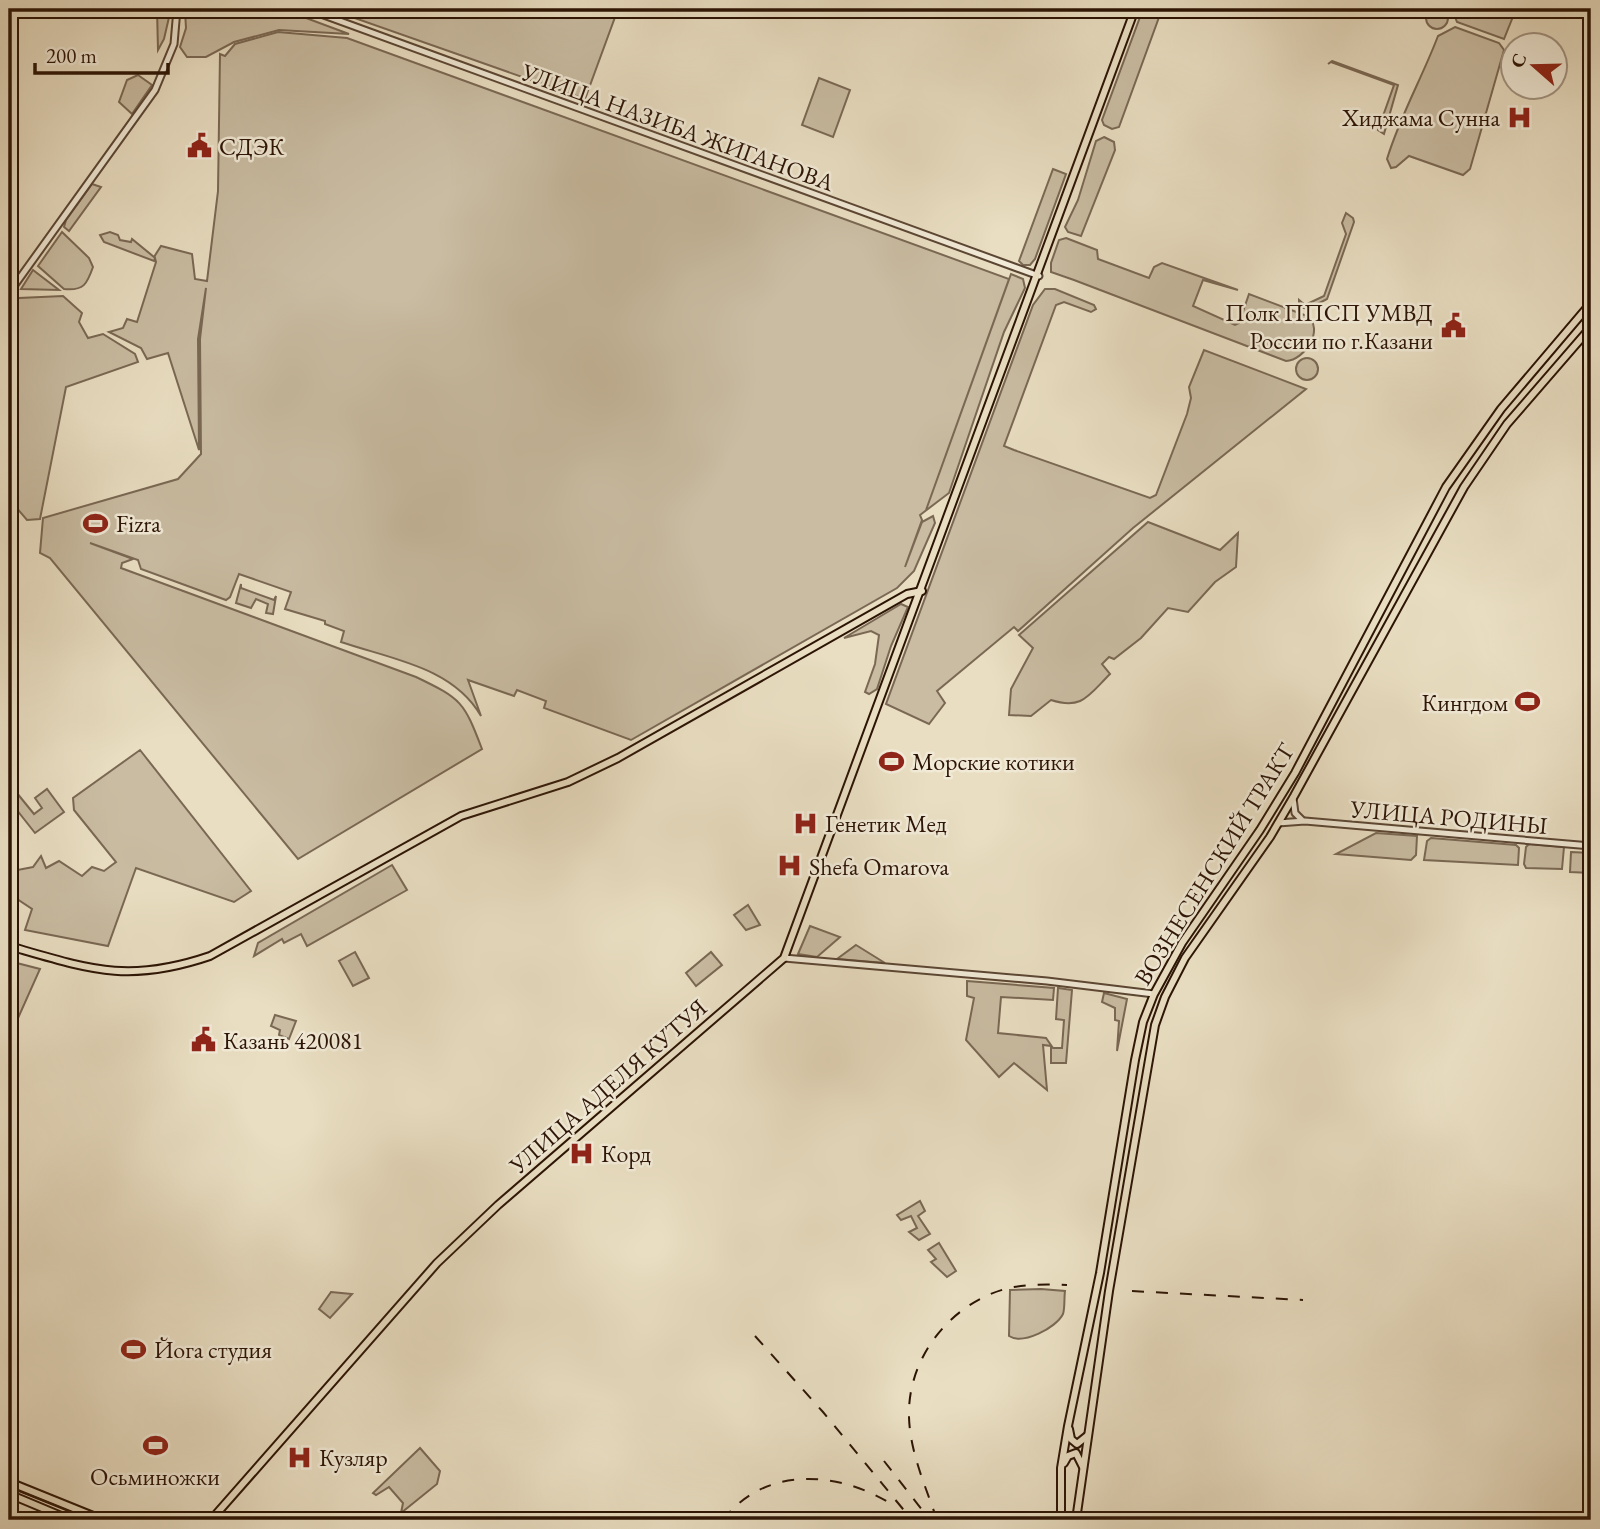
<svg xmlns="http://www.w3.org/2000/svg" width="1600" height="1529" font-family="'EB Garamond',serif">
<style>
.green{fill:#c9bca2;stroke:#7a6854;stroke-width:2}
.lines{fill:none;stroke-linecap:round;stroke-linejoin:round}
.minor-casing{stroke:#5b4634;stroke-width:9}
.major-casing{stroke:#2c1405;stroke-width:10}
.minor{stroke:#f1ead7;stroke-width:5}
.major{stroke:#e9dec2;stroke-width:6}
.tram{stroke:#2c1405;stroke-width:2}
.rail{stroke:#2c1405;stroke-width:2;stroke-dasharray:12 12;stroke-linecap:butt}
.labels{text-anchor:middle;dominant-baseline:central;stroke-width:5;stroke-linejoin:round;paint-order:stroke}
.poi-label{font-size:24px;fill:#2c1405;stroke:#f1ead7;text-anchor:start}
.street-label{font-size:24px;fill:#2c1405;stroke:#f1ead7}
</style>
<rect width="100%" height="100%" fill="#e9dec2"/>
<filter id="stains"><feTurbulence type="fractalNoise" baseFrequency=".00286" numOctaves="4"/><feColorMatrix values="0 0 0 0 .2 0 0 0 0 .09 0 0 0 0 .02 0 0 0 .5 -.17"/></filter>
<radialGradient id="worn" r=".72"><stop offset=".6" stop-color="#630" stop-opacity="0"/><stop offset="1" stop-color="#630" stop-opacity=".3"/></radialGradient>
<g class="green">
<circle cx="1437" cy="18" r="11"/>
<path d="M157 9H169L170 13 164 39 158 50Z"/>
<path d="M190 9H282L349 34 279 30 234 42 206 57H187L180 47 186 28 185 11Z"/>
<path d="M343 9H618L585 99 346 15Z"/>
<path d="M1143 9H1162L1119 127 1112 129 1104 125 1102 120Z"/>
<path d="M1452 9H1516L1504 39 1457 22Z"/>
<path d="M1455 27 1499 43 1504 50 1470 169 1463 175 1409 156 1396 167 1391 168 1387 159C1400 116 1422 78 1438 36Z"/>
<path d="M278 32 347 38 1009 279 926 510 1011 274 1023 279 1025 288 1004 332 949 493 920 515 922 520 905 567 922 522 933 516 935 523 914 571 897 588 631 740 544 708 546 701 517 690 514 696 468 680 481 716C453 667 391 659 341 642L344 631 325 624V621L285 609 291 592 239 574 230 597 226 600 141 569 138 560 90 543 133 559 122 563 121 568 416 677C462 699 464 702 482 749L298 859 50 558 40 553 43 518 178 479 201 454 200 339 206 288 198 339 199 450 168 353 147 359 141 348 109 332 123 328 127 319 137 322 156 262 155 258 154 261 104 242 100 235 110 232 118 235 120 240 131 242 132 239 154 257 161 246 192 254 195 279 207 281 218 191 220 54 225 56 235 44Z"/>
<path d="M1332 61 1398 85 1384 134 1378 130 1394 85 1331 62 1328 64Z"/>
<path d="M138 75 152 85 132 114 119 102 127 80Z"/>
<path d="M819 78 850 90 833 137 802 125Z"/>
<path d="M1104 137 1114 142 1115 150 1081 236 1068 232 1065 227 1078 200 1096 141Z"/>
<path d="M1053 169 1066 174 1035 259 1030 265H1023L1019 261Z"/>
<path d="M92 184 101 187 69 231 64 227 66 220Z"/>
<path d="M1346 213 1353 218 1354 222 1327 299 1308 309 1299 307V300L1305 305 1324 296 1346 234 1342 223Z"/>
<path d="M62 232 89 258 93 267C87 284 84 291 64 289L38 266Z"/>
<path d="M1066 238 1097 250 1098 259 1149 278 1154 267 1162 263 1238 290 1203 280 1193 306 1235 325 1239 323 1249 294 1307 316C1325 329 1305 360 1286 361L1074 280 1051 272V263L1059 240Z"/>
<path d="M33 270 59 290 21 289Z"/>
<path d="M1045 289H1055L1094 305 1096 309 1091 312 1064 302 1056 305 1004 446 1014 450 1150 498 1156 495 1187 414 1191 398 1189 387 1204 350 1306 389 1133 528 1018 631 1014 627 937 691 945 703 929 724 886 704 1033 305Z"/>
<path d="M63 296 82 313 79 322 88 338 103 334 135 354 138 362 66 387 40 519 27 520 9 499V306L19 298Z"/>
<circle cx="1307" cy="369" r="11"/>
<path d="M1148 522 1220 550 1238 533 1236 567 1215 582 1188 612 1168 608 1141 638 1114 659 1109 657 1102 664 1110 674C1088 696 1082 710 1051 700L1031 716 1009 715 1011 689 1033 648 1019 635Z"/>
<path d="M241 584V588L274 600 276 596 273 614 266 613 268 604 256 599 251 608 236 603Z"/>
<path d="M901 604 908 607 891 646 877 689 869 694 865 692 875 664 879 635 871 631 844 638Z"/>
<path d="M140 750 251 891 234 902 136 868 108 946 25 930 32 909 11 895 9 897V878L11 879 12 871 33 867 41 856 46 868 59 861 82 876 92 867 104 871 116 862 74 810 73 798Z"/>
<path d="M12 787 34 814 42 808 35 798 47 789 64 812 35 833 9 800Z"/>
<path d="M1376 833 1417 836 1416 855 1411 860 1336 854Z"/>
<path d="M1431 838 1516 845 1519 848 1518 865 1424 860 1427 841Z"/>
<path d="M1529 844 1564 847 1562 869 1526 868 1524 864 1526 847Z"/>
<path d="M1571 852 1591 853V873L1570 872Z"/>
<path d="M392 865 407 890 307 946 301 934 284 943 282 939 254 956 258 943Z"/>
<path d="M748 905 760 925 746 930 734 915Z"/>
<path d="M810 926 840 937 817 957 798 954Z"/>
<path d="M856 945 885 963 837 959Z"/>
<path d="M355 952 369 978 353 986 339 961Z"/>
<path d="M711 952 722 965 696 986 686 973Z"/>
<path d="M9 961 40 969 10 1036H9Z"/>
<path d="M967 981 1054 988 1053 1000 1001 997 998 1033 1046 1038 1053 1048H1062L1064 1020 1056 1019 1058 988 1072 990 1066 1063H1051V1046L1043 1045 1047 1090 1014 1063 999 1077 966 1040 974 998 967 996Z"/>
<path d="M1104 993 1127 999 1117 1051 1119 1021 1115 1020V1008L1102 1002Z"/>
<path d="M275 1015 296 1021 289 1039 279 1035 280 1030 271 1026Z"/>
<path d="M920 1201 925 1211 918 1216 930 1234 919 1240 909 1232 917 1228 911 1216 901 1220 897 1215Z"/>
<path d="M939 1243 956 1271 947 1277 931 1262 936 1259 928 1250Z"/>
<path d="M1041 1289 1065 1291C1064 1298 1065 1308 1063 1314 1056 1328 1023 1345 1009 1336L1010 1290Z"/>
<path d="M331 1292 352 1294 330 1318 319 1309Z"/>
<path d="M420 1448 440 1471 437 1484 401 1513 403 1503 389 1487 376 1495 373 1493Z"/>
</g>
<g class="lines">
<defs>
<g id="minor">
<path d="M307 9 1039 276"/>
<path d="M9 293 155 90 174 44 177 9"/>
<path d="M1293 798 1295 813 1302 820"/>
<path d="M1278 823 1305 821 1591 846"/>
<path d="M784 958 1047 981 1154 994"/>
</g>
<g id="major">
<path d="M9 946C89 969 128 984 210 956L461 816 568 782 618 758 907 594 922 591"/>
<path d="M1069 1429 1071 1439 1077 1444 1087 1436"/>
<path d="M1064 1463 1068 1456 1076 1453 1083 1467"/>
<path d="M9 1482 103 1520"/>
<path d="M9 1494 71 1520"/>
<path d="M211 1520 437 1263 498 1205 784 958 1135 9"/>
<path d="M1061 1520V1468L1068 1426 1100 1273 1135 1060 1143 1022 1154 994 1182 943 1260 830 1295 773 1446 487 1501 409 1591 303"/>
<path d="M1076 1520 1109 1291 1155 1025 1165 997 1185 958 1270 837 1294 796 1464 487 1507 424 1591 327"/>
</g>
</defs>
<use href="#minor" class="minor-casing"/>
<use href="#major" class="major-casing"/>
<use href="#minor" class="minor"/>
<use href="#major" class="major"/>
<path class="tram" d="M9 1487 91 1520"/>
<g class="rail">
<path d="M1132 1291 1303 1300"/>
<path d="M755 1336 823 1412 912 1520"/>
<path d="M884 1461 930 1520"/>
<path d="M723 1520C766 1464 842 1471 896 1507"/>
<path d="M937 1520C926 1487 910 1453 909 1417 907 1358 951 1302 1009 1288 1028 1284 1048 1284 1067 1285"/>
</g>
</g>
<defs>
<symbol id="hospital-bare" viewBox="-9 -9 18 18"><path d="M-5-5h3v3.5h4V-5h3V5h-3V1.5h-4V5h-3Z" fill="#8f2418" stroke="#f1ead7" stroke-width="2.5" paint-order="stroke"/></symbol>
<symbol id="civic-bare" viewBox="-9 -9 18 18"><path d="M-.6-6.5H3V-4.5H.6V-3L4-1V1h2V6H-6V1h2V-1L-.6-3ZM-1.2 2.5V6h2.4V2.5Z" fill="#8f2418" stroke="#f1ead7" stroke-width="2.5" paint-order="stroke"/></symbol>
<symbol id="stadium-bare" viewBox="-9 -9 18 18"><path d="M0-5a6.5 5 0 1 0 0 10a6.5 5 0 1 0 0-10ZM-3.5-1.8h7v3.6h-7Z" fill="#8f2418" stroke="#f1ead7" stroke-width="2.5" paint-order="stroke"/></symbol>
</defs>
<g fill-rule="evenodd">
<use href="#hospital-bare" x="1502" y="100" width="35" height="35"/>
<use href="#civic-bare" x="182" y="128" width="35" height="35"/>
<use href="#civic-bare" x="1436" y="308" width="35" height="35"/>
<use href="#stadium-bare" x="78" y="506" width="35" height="35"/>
<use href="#stadium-bare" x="1510" y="684" width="35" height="35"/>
<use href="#stadium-bare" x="874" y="744" width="35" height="35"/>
<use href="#hospital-bare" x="788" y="806" width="35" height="35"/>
<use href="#hospital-bare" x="772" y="848" width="35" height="35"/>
<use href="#civic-bare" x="186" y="1022" width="35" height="35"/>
<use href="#hospital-bare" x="564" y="1136" width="35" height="35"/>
<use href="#stadium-bare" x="116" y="1332" width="35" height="35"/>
<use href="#stadium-bare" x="138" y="1428" width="35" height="35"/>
<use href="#hospital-bare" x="282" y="1440" width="35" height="35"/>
</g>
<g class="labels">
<g class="poi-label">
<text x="1500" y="117" text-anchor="end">Хиджама Сунна</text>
<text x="219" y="146">СДЭК</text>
<text x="1433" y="312" text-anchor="end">Полк ППСП УМВД<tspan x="1433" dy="28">России по г.Казани</tspan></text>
<text x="116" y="523">Fizra</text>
<text x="1508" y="702" text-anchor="end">Кингдом</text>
<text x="912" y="761">Морские котики</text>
<text x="825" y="823">Генетик Мед</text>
<text x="809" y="866">Shefa Omarova</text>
<text x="223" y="1040">Казань 420081</text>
<text x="601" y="1153">Корд</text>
<text x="154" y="1349">Йога студия</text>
<text x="319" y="1457">Кузляр</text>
<text x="155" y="1476" text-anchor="middle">Осьминожки</text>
</g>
<g class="street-label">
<text transform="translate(678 127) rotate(20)">УЛИЦА НАЗИБА ЖИГАНОВА</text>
<text transform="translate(1449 817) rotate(5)">УЛИЦА РОДИНЫ</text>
<text transform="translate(1214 864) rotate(-58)">ВОЗНЕСЕНСКИЙ ТРАКТ</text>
<text transform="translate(608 1086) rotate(-41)">УЛИЦА АДЕЛЯ КУТУЯ</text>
</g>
</g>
<rect width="1600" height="1529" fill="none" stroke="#e9dec2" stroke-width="35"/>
<rect x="10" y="10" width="1579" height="1508" fill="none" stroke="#2c1405" stroke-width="3.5"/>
<rect x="18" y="18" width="1565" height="1494" fill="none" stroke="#2c1405" stroke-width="2"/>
<g transform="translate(1534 66) rotate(290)"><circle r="33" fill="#f1ead7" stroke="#a29483" stroke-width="2"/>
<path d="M0-5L12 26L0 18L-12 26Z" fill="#8f2418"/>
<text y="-10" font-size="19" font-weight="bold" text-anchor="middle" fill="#2c1405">С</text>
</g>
<path d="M35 63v10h133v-10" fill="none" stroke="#2c1405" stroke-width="3.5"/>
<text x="46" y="63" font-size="21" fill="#2c1405" stroke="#f1ead7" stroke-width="5" paint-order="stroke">200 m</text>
<rect width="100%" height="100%" filter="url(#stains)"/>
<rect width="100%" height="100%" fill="url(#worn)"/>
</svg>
